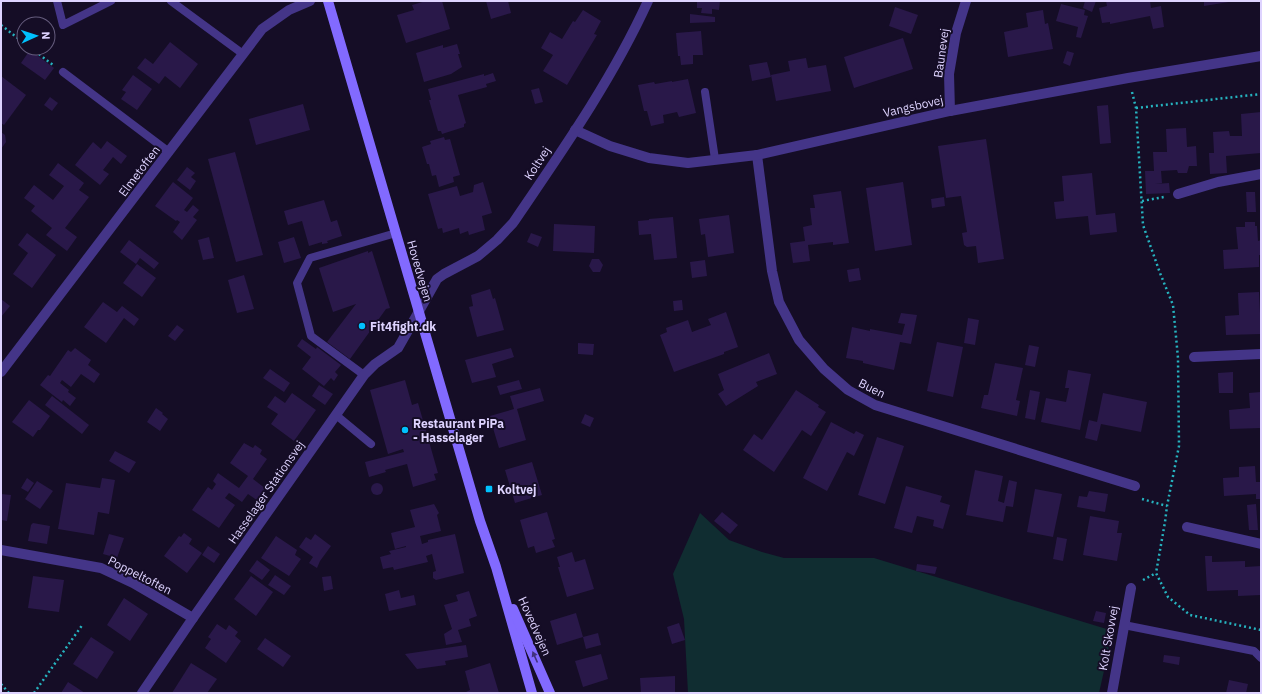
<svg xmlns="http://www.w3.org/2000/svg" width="1262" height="694" font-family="'IBM Plex Sans',sans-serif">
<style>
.green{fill:#102d31}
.building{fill:#291849}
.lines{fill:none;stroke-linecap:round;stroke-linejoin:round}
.path{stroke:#26b3bf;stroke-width:2.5;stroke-dasharray:2 3;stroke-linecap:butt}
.service{stroke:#443588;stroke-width:8}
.minor{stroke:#443588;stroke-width:10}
.tertiary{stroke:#443588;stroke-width:10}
.secondary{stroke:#826aff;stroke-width:10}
.oneway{fill:#41327d}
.poi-dot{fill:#00c1fe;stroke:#150d26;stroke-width:1.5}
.labels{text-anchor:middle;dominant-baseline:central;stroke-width:4;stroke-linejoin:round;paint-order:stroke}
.street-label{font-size:12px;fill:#ded3ff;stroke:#150d26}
.poi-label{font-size:12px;font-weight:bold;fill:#ded3ff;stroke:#150d26;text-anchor:start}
</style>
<rect width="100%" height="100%" fill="#150d26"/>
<path class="green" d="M700 513 729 540 762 552 784 558H874L1113 631 1099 693H688L684 619 673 574Z"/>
<g class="building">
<path d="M426 1H442L450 29 406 43 397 15 414 10 412 5Z"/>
<path d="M486 1H508L511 13 491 19Z"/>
<path d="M697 1H720L719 10 712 9V14L701 13 702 8H697Z"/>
<path d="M1085 1H1096L1092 12 1083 8Z"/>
<path d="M1106 1H1150L1151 8 1161 6 1164 27 1153 29 1150 16 1110 24V22L1102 23 1099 8 1107 6Z"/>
<path d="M1204 1H1229V2L1204 6Z"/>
<path d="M1061 4 1085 10 1084 15 1088 16 1081 38 1076 37 1078 27 1056 21Z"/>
<path d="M895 7 918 15 911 34 889 26Z"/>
<path d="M583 10 601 21 594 34 597 35 567 85 543 71 553 55 541 48 550 32 562 39 573 21 575 22Z"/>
<path d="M1043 10 1045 24 1048 23 1053 49 1008 57 1004 32 1028 27 1026 13Z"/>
<path d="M690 14 715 17V22L690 23Z"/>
<path d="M701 31 703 55H693V64L681 65 680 56H678L676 33Z"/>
<path d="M903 38 913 69 854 88 844 57Z"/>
<path d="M170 42 198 64 180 88 165 76 159 84 137 68 145 58 153 64Z"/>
<path d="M457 44 460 54H458L462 67 451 74 424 82 416 53 443 45V48Z"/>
<path d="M30 50 54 68 45 80 21 63Z"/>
<path d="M1067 51 1074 53 1070 66 1063 63Z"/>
<path d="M806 58 808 68 826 65 831 91 776 101 771 75 790 71 788 61Z"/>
<path d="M767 62 771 77 752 81 749 65Z"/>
<path d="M493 73 496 81 486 84 487 87 458 95 466 123 464 124V127L442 134 441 131H438L429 100H431L428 89 484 74V76Z"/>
<path d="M133 75 152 89 137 110 121 99 126 92 122 90Z"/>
<path d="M1 76 26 95 4 125 1 123Z"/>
<path d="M688 79 696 113 679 117 677 112 663 115 664 123 651 126 647 111H644L638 85 654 82 655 84 672 81V82Z"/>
<path d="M539 88 543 102 535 104 531 90Z"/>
<path d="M50 97 58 103 52 111 44 105Z"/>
<path d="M303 104 310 130 256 145 249 119Z"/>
<path d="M1108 105 1111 143 1100 144 1097 106Z"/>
<path d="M1261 112V153L1226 156 1227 173 1210 174 1209 153H1214L1213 132 1229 131 1230 136H1242L1241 114Z"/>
<path d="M1186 128 1187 147 1196 146 1197 166H1189L1187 173H1178L1177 170 1161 171 1162 183 1155 184 1169 183 1170 193 1146 194 1145 171H1154L1153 152H1167L1166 129Z"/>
<path d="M1 132 5 135 6 142 1 149Z"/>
<path d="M444 137 445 140 450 139 460 175 453 177 454 182 439 187 436 175 432 176 429 164H427L422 147 431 144 430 141Z"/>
<path d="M986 139 1004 259 978 263 976 246 967 247 964 245 962 233 967 232 961 196 946 198 938 146Z"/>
<path d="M107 141 127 156 121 164 113 157 103 170 109 174 100 185 75 165 93 142 101 149Z"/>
<path d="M235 152 263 255 236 262 208 159Z"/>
<path d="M58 163 84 183 79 190 89 197 65 228 77 237 67 251 46 235 52 228 31 211 35 206 24 198 34 185 53 200 64 186 49 175Z"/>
<path d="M187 167 195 173 191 177 196 181 190 190 177 180Z"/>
<path d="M1092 173 1096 215 1115 213 1117 232 1090 235 1088 216 1056 219 1054 202 1064 201 1062 176Z"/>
<path d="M173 182 193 198 184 210 187 212 193 205 199 210 193 217 197 220 182 240 173 232 180 222 177 220 176 221 155 206Z"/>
<path d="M483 182 492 213 482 216 485 230 469 235 468 231 460 234 459 228 443 233 442 228 438 229 428 194 457 186 460 196 473 192 474 185Z"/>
<path d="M903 182 912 245 875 251 866 188Z"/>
<path d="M841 191 849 243 833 245V242L808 245 810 261 793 263 790 243 805 241 803 227 812 225 810 208H815L813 195Z"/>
<path d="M1246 192H1255L1256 212H1247Z"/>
<path d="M944 197 945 206 932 208 931 199Z"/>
<path d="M324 200 331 222 337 220 342 236 327 241 328 243 322 244V242L309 246 302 221 288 225 284 211Z"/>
<path d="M729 215 734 253 708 257 705 234 701 235 699 219Z"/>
<path d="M673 217 677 258 654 260 651 234 639 235 638 221 649 220V219Z"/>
<path d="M1245 222H1255V226H1257L1258 241 1261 240V255H1259V267L1224 269 1223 250 1238 249 1236 227H1245Z"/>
<path d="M554 224 595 226 594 253 553 251Z"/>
<path d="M27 233 56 255 32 288 13 274 28 253 18 245Z"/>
<path d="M531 233 542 237 538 247 527 242Z"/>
<path d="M209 237 214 258 203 260 198 240Z"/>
<path d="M294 237 301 258 284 263 278 242Z"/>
<path d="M129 240 159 263 154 269 140 258 136 264 120 252Z"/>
<path d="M368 251V253L372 251 390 308 386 309 350 359 327 342 356 304 333 312 319 268Z"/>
<path d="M592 259H599L603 265 600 272H593L589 266Z"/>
<path d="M705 260 707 276 692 278 690 262Z"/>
<path d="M137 264 156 278 142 297 123 283Z"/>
<path d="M859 268 861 280 849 282 847 270Z"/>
<path d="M244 275 254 309 237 313 228 280Z"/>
<path d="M490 289 493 299 495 298 504 330 477 337 469 307 473 306 471 295Z"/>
<path d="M1259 292 1261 334 1226 335 1225 316 1239 315 1238 293Z"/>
<path d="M1 299 10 306 1 317Z"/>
<path d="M682 300 683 310 674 311 673 301Z"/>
<path d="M103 302 117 312 122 306 139 319 134 326 124 318 106 343 84 327Z"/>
<path d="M726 312 738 347 724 352V354L674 372 660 335 667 332 666 328 688 320 692 332 711 325 708 319Z"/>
<path d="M901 313 917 315 911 344 900 342 894 370 863 363V361L846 358 852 327 870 331V329L902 335 905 324 898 323Z"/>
<path d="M968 318 979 320 975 345 964 343Z"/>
<path d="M177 325 184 330 175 341 168 336Z"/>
<path d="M302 339 316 349 317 347 341 365 335 372 338 375 334 381 331 378 324 386 302 369 311 357 297 346Z"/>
<path d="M937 342 963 347 953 397 927 391Z"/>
<path d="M578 343 594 344 593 355 578 354Z"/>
<path d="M1029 345 1039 347 1035 367 1025 365Z"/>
<path d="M75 348 91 360 88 365 100 374 94 383 81 374 71 387 62 380 60 383 69 390 68 392 76 398 70 406 63 400 62 402 40 385 48 375 50 376 68 350 71 352Z"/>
<path d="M511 348 514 357 492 364 496 377 472 383 465 360Z"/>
<path d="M769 353 777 374 756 382 758 386 726 406 718 394 724 390 718 374Z"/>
<path d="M995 363 1023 368 1016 400 1020 401 1017 416 981 408 984 395H988Z"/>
<path d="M270 369 290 383 284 392 263 378Z"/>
<path d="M1068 370 1091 374 1080 430 1041 422 1046 398 1066 402 1069 388H1065Z"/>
<path d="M1233 372V393H1219L1218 373Z"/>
<path d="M405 380 412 405 418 403 438 473 434 474 436 480 413 487 407 464 385 470 386 472 369 477 365 462 404 452 403 449 388 454 370 390Z"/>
<path d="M519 380 522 389 500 395 497 386Z"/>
<path d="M319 385 333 394 325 405 312 396Z"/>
<path d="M540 388 544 401 517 409 526 440 499 448 493 428 488 429 486 421 491 420 490 416 514 409 510 396Z"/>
<path d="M796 390 819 405 818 407 826 412 811 436 802 430 774 472 743 450 754 434 762 440Z"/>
<path d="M1030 390 1040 392 1035 420 1025 418Z"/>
<path d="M1261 392V428L1230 429 1229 410 1250 408 1249 393Z"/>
<path d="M292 393 316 410 294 441 271 424 278 414 267 407 275 396 285 403Z"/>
<path d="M1103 393 1147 402 1141 432 1101 424 1097 441 1085 438 1089 420 1097 422Z"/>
<path d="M52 396 89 425 82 434 45 405Z"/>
<path d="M29 400 50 416 40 430H38L33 437 12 422Z"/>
<path d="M156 408 163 413 162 414 168 419 160 431 147 422Z"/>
<path d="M585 414 594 418 590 427 581 423Z"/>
<path d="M831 422 854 434 856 431 864 435 854 456 847 452 827 491 803 478Z"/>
<path d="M877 437 904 446 885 504 858 495Z"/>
<path d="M244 443 253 448 255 445 262 450 260 454 267 459 253 479 266 489 258 501 248 494 242 502 229 493 225 498 235 505 219 528 192 510 208 487 212 490 216 484 213 481 218 473 239 488 248 476 230 463Z"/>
<path d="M115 451 136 462 129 473 109 461Z"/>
<path d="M532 462 542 495 515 503 505 470Z"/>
<path d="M1255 466 1256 482H1261V499H1256V494L1224 496 1223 478 1239 477V467Z"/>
<path d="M975 470 1003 476 998 501 1004 503 1009 480 1017 482 1013 507 1006 506 1003 522 966 515Z"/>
<path d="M27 478 34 483 28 492 21 488Z"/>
<path d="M102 478 115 480 109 514 98 512 94 535 58 529 66 483 100 488Z"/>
<path d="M37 481 53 491 40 509 25 499Z"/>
<circle cx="377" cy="489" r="6"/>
<path d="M906 486 942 496 940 502 950 505 943 529 933 526 934 520 917 516 912 533 894 528Z"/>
<path d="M1035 489 1062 494 1053 537 1027 532Z"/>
<path d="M1089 491 1108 494 1105 512 1077 507 1079 496 1087 497Z"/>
<path d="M1 494 11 495 7 521 1 520Z"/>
<path d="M434 504 439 513 437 515 441 531 420 536 422 544 428 542V540L455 534 464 573 436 580 433 578V572L436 571 432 554 426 556 428 562 394 570 393 567 383 569 380 557 391 554 389 551 406 547V546L395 549 391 533 415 527 410 510Z"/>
<path d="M1256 504 1258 530H1249L1247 505Z"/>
<path d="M547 512 555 539 552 540 555 547 536 553 534 546 528 548 520 520Z"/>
<path d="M722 512 738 525 730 534 714 521Z"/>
<path d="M1090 516 1119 521 1117 533H1122L1117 561 1083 555Z"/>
<path d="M33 523 50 526 47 544 28 541 31 525Z"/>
<path d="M184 533 192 539 189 544 202 553 187 573 164 556 179 536 181 537Z"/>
<path d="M109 534 124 538 117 558 103 554Z"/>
<path d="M315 534 331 546 320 561 317 568 309 563 313 557 299 547 306 537 311 540Z"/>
<path d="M276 536 297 550 295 555 301 559 289 576 261 558Z"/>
<path d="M1057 537 1067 539 1063 561 1053 559Z"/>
<path d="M208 546 220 554 214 563 202 555Z"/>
<path d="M572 552 575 562 585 559 594 589 567 597 558 567H560L557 557Z"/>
<path d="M1205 556H1212V562L1245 561V567L1261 566V595L1238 596V590L1207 591Z"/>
<path d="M257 560 270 570 262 580 249 571Z"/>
<path d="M917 564 937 567 935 574 916 571Z"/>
<path d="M275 575 291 586 284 595 268 585Z"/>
<path d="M33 576 64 580 59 612 28 608Z"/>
<path d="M251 576 273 592 256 616 234 599Z"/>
<path d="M331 576 333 589 324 591 322 577Z"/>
<path d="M399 590 401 598 414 595 416 605 389 611 385 594Z"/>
<path d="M469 591 477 616 469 619 471 626 458 630 462 642 446 645 444 634 452 629 444 605 458 601 456 595Z"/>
<path d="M124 598 148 614 130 641 107 625Z"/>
<path d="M1096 611 1106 613 1104 623 1093 621Z"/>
<path d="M576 613 583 637 598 633 601 645 586 649 583 637 557 645 550 621Z"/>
<path d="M679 623 685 640 672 644 667 627Z"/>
<path d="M217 624 226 630 229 625 238 632 235 636 241 641 226 663 205 648 211 639 208 637Z"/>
<path d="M91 637 114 652 97 679 73 664Z"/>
<path d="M265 638 291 656 283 667 257 649Z"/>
<path d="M466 645 468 657 445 661 446 665 417 669 405 654Z"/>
<path d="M601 654 608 679 583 687 575 661Z"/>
<path d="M1164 655 1180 657 1179 665 1163 662Z"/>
<path d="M191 663 217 679 207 693H172Z"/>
<path d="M490 663 499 693H464L470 690 465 671Z"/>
<path d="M675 676V693H641L640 678Z"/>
<path d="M1229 680 1248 684 1246 693H1226Z"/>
<path d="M68 682 85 693H61Z"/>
</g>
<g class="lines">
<g class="path">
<path d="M1 25 24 43"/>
<path d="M31 48 53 65"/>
<path d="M1132 92 1136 108 1143 225 1160 273 1173 305 1178 358 1179 446 1167 506 1165 522 1156 573 1168 597 1190 615 1261 630"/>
<path d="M1136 108 1261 94"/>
<path d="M1142 201 1164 197"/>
<path d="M1142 499 1167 506"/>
<path d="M1143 580 1156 573"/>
<path d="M1 684 9 693"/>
<path d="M34 693 83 624"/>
</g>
<g class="service">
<path d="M57 1 63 25 111 1"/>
<path d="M171 1 243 54"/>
<path d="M63 72 169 152"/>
<path d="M705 92 715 159"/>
<path d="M364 375 311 336 297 283 310 258 396 233"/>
<path d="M336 415 371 444"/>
<path d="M1124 625 1254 651 1261 658"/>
</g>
<g class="minor">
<path d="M950 111 949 74 956 33 966 1"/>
<path d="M757 155 772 271 779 302 799 340 824 369 848 390 875 405 1135 486"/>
<path d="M1178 194 1218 182 1261 174"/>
<path d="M1194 357 1261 354"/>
<path d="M1 372 262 29 289 10 310 1"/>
<path d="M1187 527 1261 544"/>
<path d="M1 550 101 568 133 583 193 618"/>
<path d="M142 693 193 618 364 375 375 364 398 348 418 313"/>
<path d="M1112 693 1131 588"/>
</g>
<g class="tertiary">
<path d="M575 130 610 146 649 158 688 163 757 155 950 111 1128 78 1261 56"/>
<path d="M418 313 437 279 444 274 478 256 497 240 513 223C562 151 612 80 648 1"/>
</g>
<g class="secondary">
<path d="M328 1 480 521 496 567 532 693"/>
<path d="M513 609 550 693"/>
</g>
</g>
<defs><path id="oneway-solid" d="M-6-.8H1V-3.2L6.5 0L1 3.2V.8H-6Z"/></defs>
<use class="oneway" href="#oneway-solid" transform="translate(535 657) rotate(-114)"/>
<g class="poi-dot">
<circle cx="362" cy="326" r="4"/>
<circle cx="405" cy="430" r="4"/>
<rect x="485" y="485" width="8" height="8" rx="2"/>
</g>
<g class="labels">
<g class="street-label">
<text transform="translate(941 53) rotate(-82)">Baunevej</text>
<text transform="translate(913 106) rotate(-13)">Vangsbovej</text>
<text transform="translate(537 163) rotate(-57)">Koltvej</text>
<text transform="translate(139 171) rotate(-53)">Elmetoften</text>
<text transform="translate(420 271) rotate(74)">Hovedvejen</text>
<text transform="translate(872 388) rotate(27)">Buen</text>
<text transform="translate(266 492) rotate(-55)">Hasselager Stationsvej</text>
<text transform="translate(140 575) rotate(27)">Poppeltoften</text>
<text transform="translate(535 626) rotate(66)">Hovedvejen</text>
<text transform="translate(1108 638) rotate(-80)">Kolt Skovvej</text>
</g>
<g class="poi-label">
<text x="370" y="326">Fit4fight.dk</text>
<text x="413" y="423">Restaurant PiPa<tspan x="413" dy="14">- Hasselager</tspan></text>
<text x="497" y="489">Koltvej</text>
</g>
</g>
<rect width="1262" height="694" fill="none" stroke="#ded3ff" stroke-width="4"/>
<g transform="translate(36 36) rotate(87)"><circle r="19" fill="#150d26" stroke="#655c7d"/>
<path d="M0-3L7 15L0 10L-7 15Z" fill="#00c1fe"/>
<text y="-6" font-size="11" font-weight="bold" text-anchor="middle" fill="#ded3ff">N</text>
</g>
</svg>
